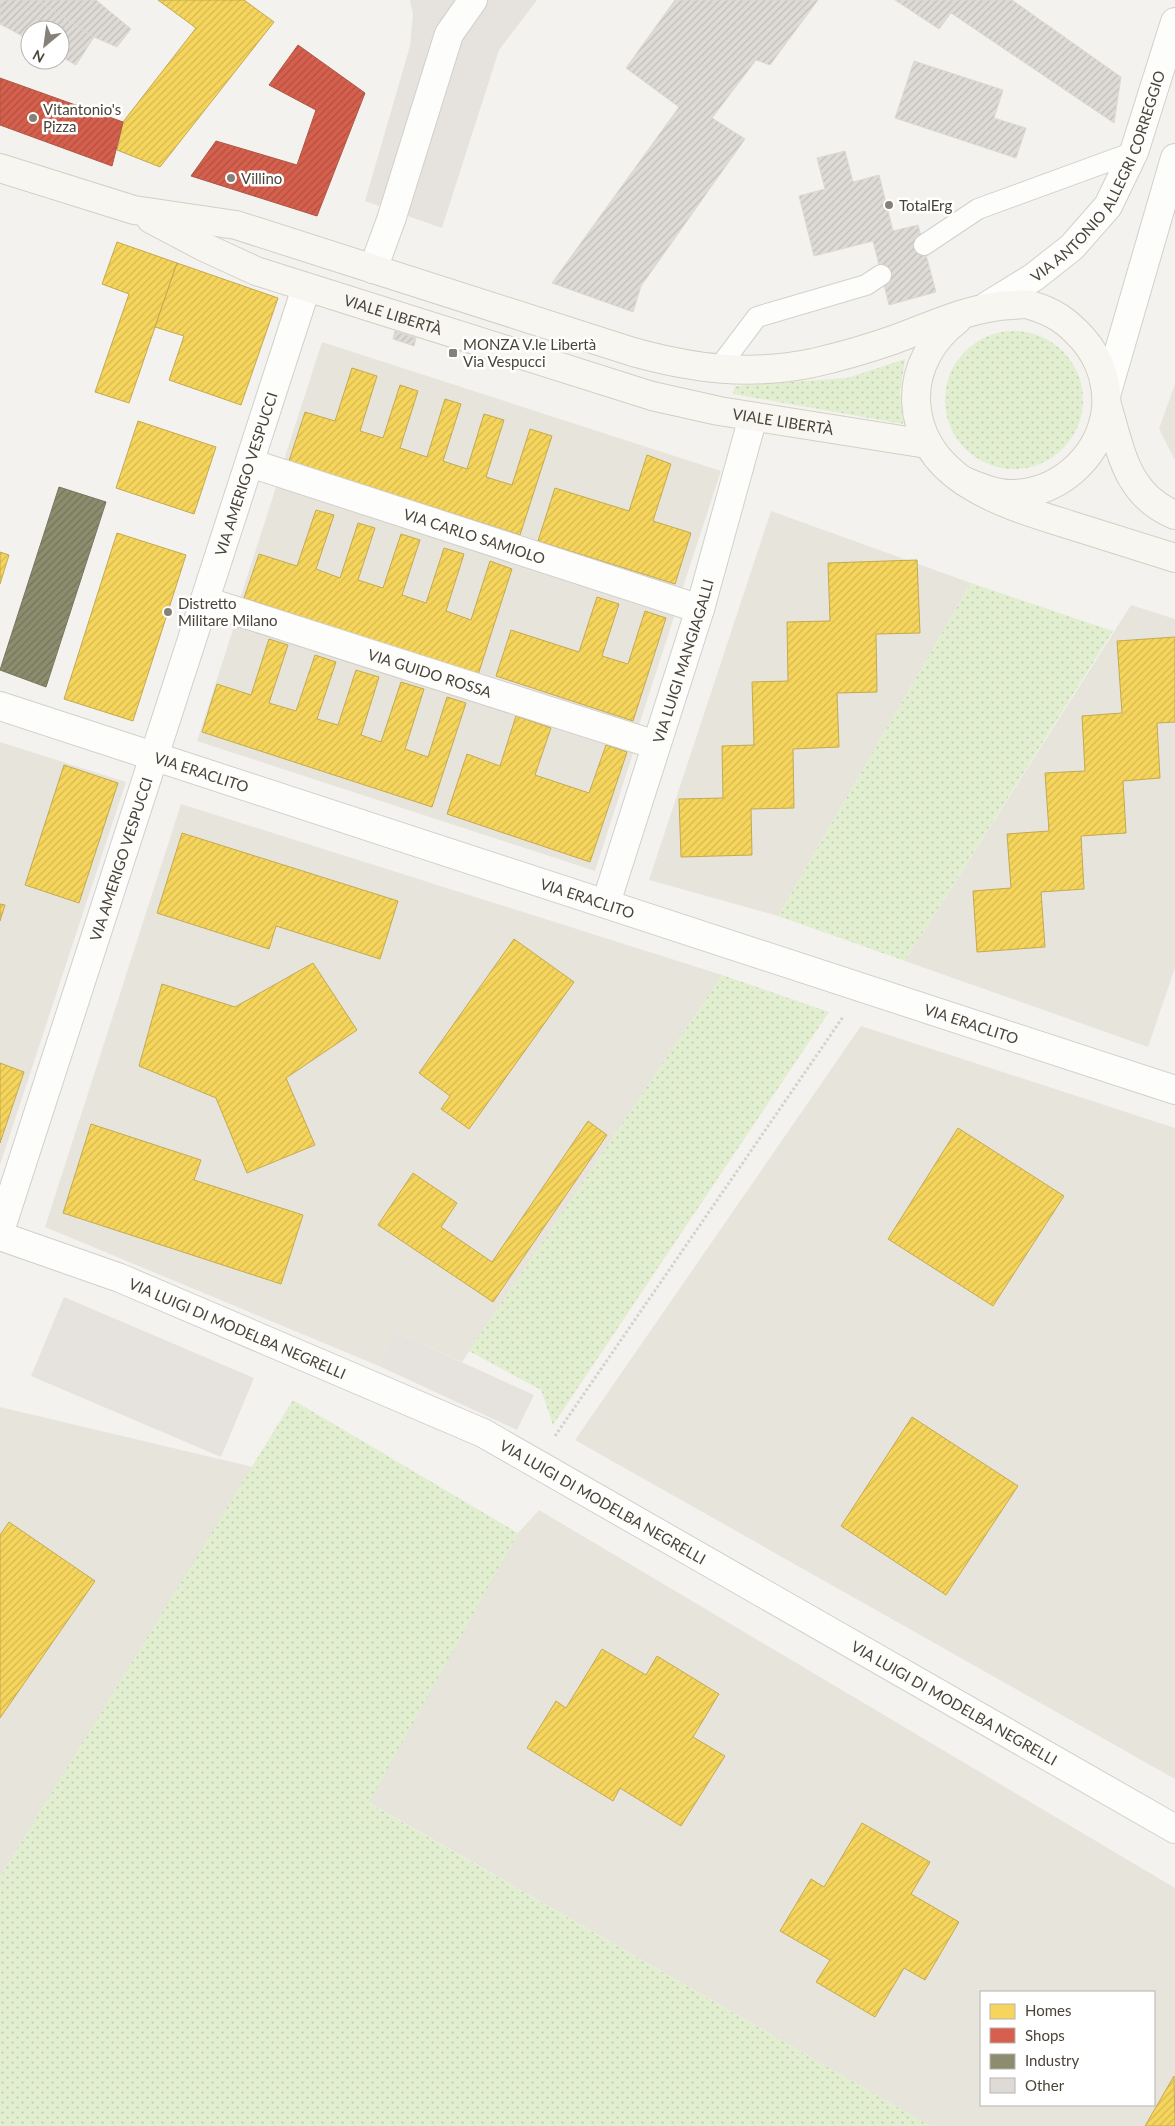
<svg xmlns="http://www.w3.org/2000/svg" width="1175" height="2126" font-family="Lato,sans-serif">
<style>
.residential{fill:#e7e4dc;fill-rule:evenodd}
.grass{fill:url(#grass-dots)}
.parking{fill:#e6e3df}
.homes{fill:url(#homes-hatch);stroke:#c3aa52}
.shops{fill:url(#shops-hatch);stroke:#ac5847}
.industry{fill:url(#industry-hatch);stroke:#78765e}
.building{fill:url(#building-hatch);stroke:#dcd9d4}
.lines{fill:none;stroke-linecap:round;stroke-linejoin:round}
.service-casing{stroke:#d2d0cb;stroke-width:22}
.minor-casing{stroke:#d2d0cb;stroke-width:30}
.tertiary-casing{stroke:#d2d0cb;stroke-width:30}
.secondary-casing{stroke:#d3cfc5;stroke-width:30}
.path{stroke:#d3d2cc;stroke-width:3;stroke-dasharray:2.5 2.5;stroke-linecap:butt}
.service{stroke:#fdfdfc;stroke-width:20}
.minor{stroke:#fdfdfc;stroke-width:28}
.tertiary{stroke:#fdfdfc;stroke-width:28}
.secondary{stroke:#f7f6f1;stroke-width:28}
.poi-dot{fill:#868178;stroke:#fff;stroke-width:2}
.labels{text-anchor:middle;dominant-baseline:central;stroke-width:5;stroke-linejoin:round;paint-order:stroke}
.poi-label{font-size:15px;fill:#4b4439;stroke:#fff;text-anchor:start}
.street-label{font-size:15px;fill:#4b4439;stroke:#fff}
</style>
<defs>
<pattern id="grass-dots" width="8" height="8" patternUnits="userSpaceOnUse" patternTransform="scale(1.25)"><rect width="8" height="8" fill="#e1eecf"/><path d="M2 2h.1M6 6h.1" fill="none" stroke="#c3cdb2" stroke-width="1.8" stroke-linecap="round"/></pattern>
<pattern id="homes-hatch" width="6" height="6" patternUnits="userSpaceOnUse" patternTransform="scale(1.25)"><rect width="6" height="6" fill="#f6d55c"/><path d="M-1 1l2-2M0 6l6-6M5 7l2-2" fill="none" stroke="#d4b851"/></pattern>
<pattern id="shops-hatch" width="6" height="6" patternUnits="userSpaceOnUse" patternTransform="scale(1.25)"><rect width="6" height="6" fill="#d6604d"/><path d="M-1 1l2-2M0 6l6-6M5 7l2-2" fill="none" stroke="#b05141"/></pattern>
<pattern id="industry-hatch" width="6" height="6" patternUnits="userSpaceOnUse" patternTransform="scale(1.25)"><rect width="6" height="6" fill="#8c8c6e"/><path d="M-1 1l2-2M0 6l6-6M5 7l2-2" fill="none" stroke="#74745b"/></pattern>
<pattern id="building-hatch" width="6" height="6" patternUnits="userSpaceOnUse" patternTransform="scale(1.25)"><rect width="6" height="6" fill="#dedbd6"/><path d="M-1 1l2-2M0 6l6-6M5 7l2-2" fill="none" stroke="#c0bdb8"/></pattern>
</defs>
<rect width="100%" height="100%" fill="#f4f2ee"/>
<g class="residential">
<path d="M322 342 721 471 681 593 283 463Z"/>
<path d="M1175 384V460L1159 429Z"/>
<path d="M278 481 676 611 637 731 239 602Z"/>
<path d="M771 511 971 583 778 916 649 880Z"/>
<path d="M1131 605 1175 619V968L1148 1047 905 961Z"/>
<path d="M236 620 634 750 595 871 197 741Z"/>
<path d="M0 742 126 782 0 1165Z"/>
<path d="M181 804 722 975 462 1362 395 1332 379 1366 45 1227Z"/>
<path d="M861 1026 1175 1128V1779L575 1440Z"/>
<path d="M0 1407 253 1467 0 1877Z"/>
<path d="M539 1510 1175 1888V2126H930L368 1802 518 1533ZM981 1992H1154V2105H981Z"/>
</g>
<g class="grass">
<circle cx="1014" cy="400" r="69"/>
<path d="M905 359 900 392 903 424 733 394 735 386 847 378Z"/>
<path d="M971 583 1113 631 905 961 778 916Z"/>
<path d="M722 975 829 1012 553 1425 541 1390 469 1351Z"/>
<path d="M293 1400 518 1533 369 1803 930 2126H0V1877Z"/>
</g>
<g class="parking">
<path d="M410 0H537L499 50 442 228 365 201 410 46 413 14Z"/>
<path d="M64 1297 254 1378 221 1457 31 1376Z"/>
<path d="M395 1332 534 1395 517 1430 379 1366Z"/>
</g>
<g class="homes">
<path d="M158 0H244L274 22 160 167 117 150 123 122 196 28Z"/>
<path d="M117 242 177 263 129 403 95 392 129 294 102 284Z"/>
<path d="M177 263 278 298 241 405 169 380 184 336 155 327Z"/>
<path d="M352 368 377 376 360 431 383 438 400 385 418 391 400 448 427 457 445 399 461 404 443 461 467 469 484 414 504 420 486 477 512 485 530 429 552 436 520 535 289 461 305 412 335 421Z"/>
<path d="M138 421 216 447 194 514 116 488Z"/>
<path d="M647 455 671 464 653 521 691 533 675 584 538 541 555 488 629 511Z"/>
<path d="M316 510 334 515 316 569 340 578 358 523 375 528 358 580 383 588 401 534 420 540 402 595 426 603 444 548 464 554 446 611 471 620 490 561 512 569 478 675 244 598 259 554 297 566Z"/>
<path d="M117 533 186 555 133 721 64 699Z"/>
<path d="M0 552 9 555 0 584Z"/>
<path d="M917 560 920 633 876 634 877 692 837 693 839 747 793 749 794 808 751 809 752 855 681 857 679 799 723 798 722 746 754 745 752 682 788 681 787 622 830 621 828 563Z"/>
<path d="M597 597 619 604 602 656 628 664 645 611 666 618 633 721 496 676 511 630 579 652Z"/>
<path d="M1175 637V722L1157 723 1160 778 1123 781 1126 833 1081 836 1084 889 1041 892 1045 947 977 952 973 891 1011 888 1007 834 1049 831 1045 773 1085 771 1082 716 1122 713 1117 641Z"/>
<path d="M269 639 288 645 269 703 296 711 315 655 336 662 317 719 338 725 356 670 379 677 361 735 381 742 401 682 424 689 405 749 428 757 447 697 466 703 432 807 202 732 217 684 251 695Z"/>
<path d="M516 716 551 728 535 775 589 793 606 745 627 752 590 862 447 814 467 754 500 766Z"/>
<path d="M64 765 118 783 79 903 25 885Z"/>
<path d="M182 833 398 901 380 959 276 926 269 949 157 913Z"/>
<path d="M0 904 5 905 0 921Z"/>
<path d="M514 939 574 982 469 1129 441 1109 450 1096 419 1073Z"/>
<path d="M313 963 357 1030 286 1078 315 1145 247 1173 216 1098 139 1066 162 984 235 1007Z"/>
<path d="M0 1063 24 1072 0 1143Z"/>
<path d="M588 1121 607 1135 493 1302 378 1225 413 1173 457 1203 441 1227 492 1262Z"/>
<path d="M91 1124 201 1160 194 1180 303 1215 281 1284 63 1213Z"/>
<path d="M958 1128 1064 1196 993 1306 888 1239Z"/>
<path d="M912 1417 1018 1486 946 1595 841 1526Z"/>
<path d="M9 1522 95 1581 0 1718V1535Z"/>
<path d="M602 1649 646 1675 657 1656 719 1694 693 1737 725 1756 681 1826 620 1788 613 1801 527 1748 556 1701 566 1708Z"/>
<path d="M862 1823 930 1862 911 1894 959 1922 925 1980 904 1968 875 2017 816 1982 830 1960 780 1931 811 1879 824 1887Z"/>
<path d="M1174 2076 1175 2126H1145Z"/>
</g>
<g class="shops">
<path d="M298 45 365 93 317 216 191 176 216 141 297 165 316 110 269 85Z"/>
<path d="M0 78 123 122 112 166 0 125Z"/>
</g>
<path class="industry" d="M59 487 106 502 46 687 0 670Z"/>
<g class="building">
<path d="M0 0H37L94 37 76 65 60 56V30H30V40L0 24Z"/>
<path d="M37 0H96L131 29 117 47 94 37Z"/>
<path d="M675 0H818L770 65 756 60 712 118 745 139 641 286 633 312 552 283 679 107 626 68Z"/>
<path d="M895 0H1012L1121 77 1114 123 951 13 939 29Z"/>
<path d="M914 61 1003 90 994 118 1026 128 1016 158 895 118Z"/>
<path d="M845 151 853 182 879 175 893 231 918 225 936 292 889 305 873 241 814 256 799 196 825 189 817 158Z"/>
<path d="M395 331 416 338 414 346 393 339Z"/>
</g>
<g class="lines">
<defs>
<g id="service">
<path d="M924 245 978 209 1134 152"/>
<path d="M717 370 757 317 866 285 881 275"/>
</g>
<g id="minor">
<path d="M373 269 391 220 449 34 473 0"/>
<path id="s1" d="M250 463 700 609"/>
<path id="s2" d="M205 601 656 745"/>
<path id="s3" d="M0 706 1175 1090"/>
<path id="s4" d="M606 903 700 609 753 417"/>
<path id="s5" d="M0 1231 306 288"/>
<path id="s6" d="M0 1236 120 1278 483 1433 1175 1829"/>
</g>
<g id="tertiary">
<path id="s7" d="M987 306 1034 277 1072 247 1108 206 1134 152 1175 22"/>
<path d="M1107 392 1175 158"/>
</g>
<g id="secondary">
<path d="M0 168 134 210 236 225 633 352C695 369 749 376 813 363 839 357 867 349 893 340 932 326 969 307 1012 305 1017 305 1025 303 1030 305 1054 312 1067 321 1083 339 1101 359 1110 389 1105 416 1096 460 1057 494 1011 494 995 494 979 487 964 481"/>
<path id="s8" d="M151 219 204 247 256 271 652 396 719 411 927 444"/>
<path d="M957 320C932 339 915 368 916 401 920 481 1006 505 1070 525 1105 536 1140 547 1175 558"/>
<path d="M1107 405C1121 451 1126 495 1175 515"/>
</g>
</defs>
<use href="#service" class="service-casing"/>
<use href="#minor" class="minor-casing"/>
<use href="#tertiary" class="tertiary-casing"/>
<use href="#secondary" class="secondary-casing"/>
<path class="path" d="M555 1436 843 1017"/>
<use href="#service" class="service"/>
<use href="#minor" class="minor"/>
<use href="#tertiary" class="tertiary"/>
<use href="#secondary" class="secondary"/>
</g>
<g class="poi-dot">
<circle cx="33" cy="118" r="5"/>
<circle cx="231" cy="178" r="5"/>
<circle cx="889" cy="205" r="5"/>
<rect x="448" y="348" width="10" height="10" rx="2.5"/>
<circle cx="168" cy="612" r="5"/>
</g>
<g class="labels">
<g class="poi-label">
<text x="43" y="109">Vitantonio's<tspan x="43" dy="17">Pizza</tspan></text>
<text x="241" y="178">Villino</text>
<text x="899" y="205">TotalErg</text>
<text x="463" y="344">MONZA V.le Libertà<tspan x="463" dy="17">Via Vespucci</tspan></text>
<text x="178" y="603">Distretto<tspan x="178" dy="17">Militare Milano</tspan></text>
</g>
<g class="street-label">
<text stroke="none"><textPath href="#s7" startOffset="178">VIA ANTONIO ALLEGRI CORREGGIO</textPath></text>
<text stroke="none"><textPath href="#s8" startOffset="261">VIALE LIBERTÀ</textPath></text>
<text stroke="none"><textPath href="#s8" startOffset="666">VIALE LIBERTÀ</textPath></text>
<text stroke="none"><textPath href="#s5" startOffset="796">VIA AMERIGO VESPUCCI</textPath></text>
<text stroke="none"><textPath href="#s1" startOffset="236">VIA CARLO SAMIOLO</textPath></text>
<text stroke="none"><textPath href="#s4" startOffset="254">VIA LUIGI MANGIAGALLI</textPath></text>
<text stroke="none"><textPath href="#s2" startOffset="236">VIA GUIDO ROSSA</textPath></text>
<text stroke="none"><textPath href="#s3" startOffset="212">VIA ERACLITO</textPath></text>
<text stroke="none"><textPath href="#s5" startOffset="391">VIA AMERIGO VESPUCCI</textPath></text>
<text stroke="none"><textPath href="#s3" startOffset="618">VIA ERACLITO</textPath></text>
<text stroke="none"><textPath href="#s3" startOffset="1022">VIA ERACLITO</textPath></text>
<text stroke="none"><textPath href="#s6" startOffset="255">VIA LUIGI DI MODELBA NEGRELLI</textPath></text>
<text stroke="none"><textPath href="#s6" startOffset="660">VIA LUIGI DI MODELBA NEGRELLI</textPath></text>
<text stroke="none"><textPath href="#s6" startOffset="1065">VIA LUIGI DI MODELBA NEGRELLI</textPath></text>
</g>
</g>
<rect x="980" y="1991" width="175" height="115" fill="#ffffff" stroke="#b7b4b0"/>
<rect x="990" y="2004" width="25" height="15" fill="#f6d55c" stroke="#b7b4b0"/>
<text x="1025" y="2016" font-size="15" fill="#4b4439">Homes</text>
<rect x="990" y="2028" width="25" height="15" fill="#d6604d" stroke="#b7b4b0"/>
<text x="1025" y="2041" font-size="15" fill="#4b4439">Shops</text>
<rect x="990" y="2054" width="25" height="15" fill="#8c8c6e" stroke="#b7b4b0"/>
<text x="1025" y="2066" font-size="15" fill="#4b4439">Industry</text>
<rect x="990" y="2078" width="25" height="15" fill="#dedbd6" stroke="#b7b4b0"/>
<text x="1025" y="2091" font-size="15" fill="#4b4439">Other</text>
<g transform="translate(45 45) rotate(209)"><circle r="24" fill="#ffffff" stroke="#b7b4b0"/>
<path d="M0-4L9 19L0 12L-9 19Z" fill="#868178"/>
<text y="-8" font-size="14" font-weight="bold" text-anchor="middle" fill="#4b4439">N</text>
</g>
</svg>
